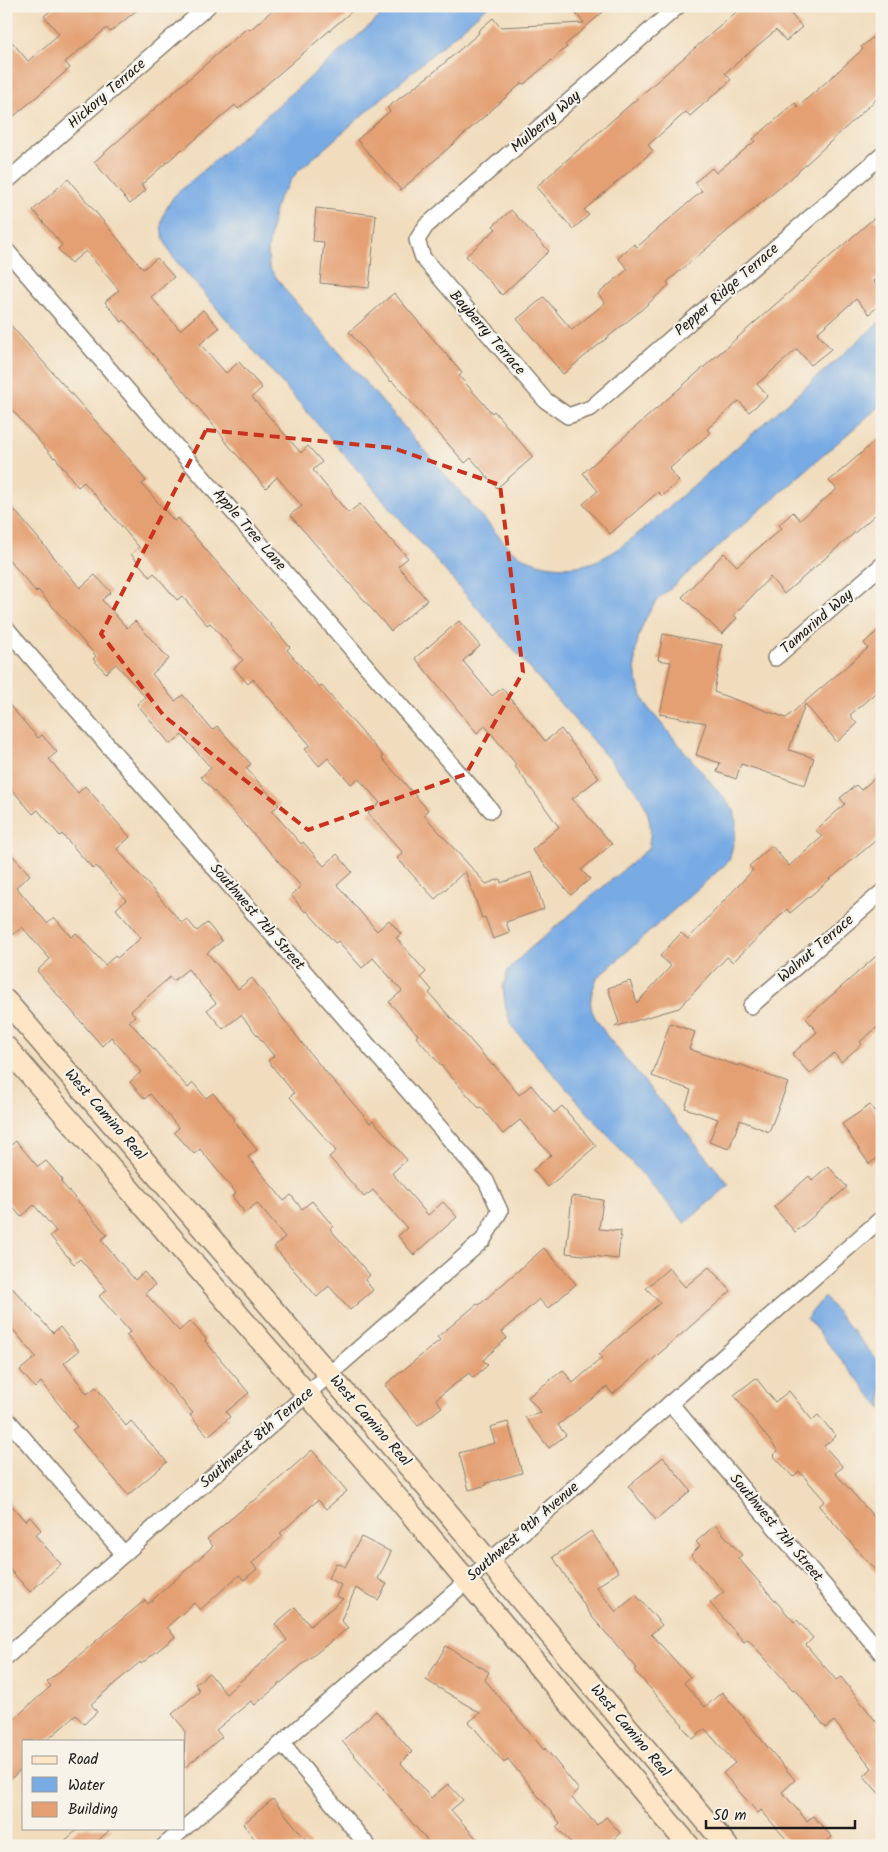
<svg xmlns="http://www.w3.org/2000/svg" width="888" height="1852" font-family="Kalam,sans-serif">
<style>
.water{fill:#78abe4;stroke:#4a6480}
.building{fill:#e4a073}
.lines{fill:none;stroke-linecap:round;stroke-linejoin:round}
.street-casing{stroke:#867c6d;stroke-width:18}
.secondary-casing{stroke:#867c6d;stroke-width:24}
.street{stroke:#fff;stroke-width:15}
.secondary{stroke:#fde5c5;stroke-width:21}
.marked{fill:none;stroke:#c8321e;stroke-width:4;stroke-dasharray:10 6;stroke-linejoin:round}
.labels{text-anchor:middle;dominant-baseline:central;stroke-width:4.5;stroke-linejoin:round;paint-order:stroke}
.street-label{font-size:15px;fill:#1c1c1c;stroke:#f7f3e8}
</style>
<rect width="100%" height="100%" fill="#f7f3e8"/>
<filter id="ink" filterUnits="userSpaceOnUse"><feTurbulence type="fractalNoise" baseFrequency=".02" numOctaves="2"/><feDisplacementMap in="SourceGraphic" scale="10" xChannelSelector="R" yChannelSelector="G"/><feConvolveMatrix kernelMatrix="1 2 1 2 8 2 1 2 1" color-interpolation-filters="sRGB"/></filter>
<filter id="wash" filterUnits="userSpaceOnUse"><feTurbulence type="fractalNoise" baseFrequency=".0096" numOctaves="4" result="noise"/><feDisplacementMap in="SourceGraphic" scale="20" xChannelSelector="R" yChannelSelector="G"/><feGaussianBlur stdDeviation="1.12" result="paint"/><feColorMatrix in="noise" values="0 0 0 0 0 0 0 0 0 0 0 0 0 0 0 0 0 1.4 0 .05"/><feComposite in="paint" operator="in"/></filter>
<g filter="url(#wash)">
<rect width="100%" height="100%" fill="#f1ddbe"/>
<g class="water">
<path d="M392 6H488L297 172 278 199 273 218 268 251 269 267 286 291 510 549C534 567 568 572 596 561 614 554 630 540 645 528L882 320V404L658 599C633 632 626 673 649 709L734 810C739 827 733 844 729 861L597 978C585 1008 591 1011 607 1036L729 1185 685 1223 512 1027 506 1009 503 988 508 970 527 951 648 849C653 827 650 814 639 794L175 260C158 233 156 223 174 196Z"/>
<path d="M824 1297 882 1366V1409L807 1318Z"/>
</g>
<g id="blocks">
<g class="building">
<path d="M56 6H142L110 32 107 28 65 62 70 68 6 123V35L28 61 59 34 44 16Z"/>
<path d="M277 6H358L238 109 235 105 183 150 182 149 141 185 146 190 130 204 94 162 247 28 250 30Z"/>
<path d="M569 6H610L565 45 567 47 524 84 522 83 401 190 357 140 390 111 387 108 434 72 479 33 478 31 493 18 500 27 584 23Z"/>
<path d="M743 6H784L802 27 786 41 776 30 725 73 731 80 690 116 686 112 648 145 653 151 584 210 589 215 573 229 536 187Z"/>
<path d="M882 30V94L789 180 719 238 667 282 669 285 640 311 563 374 517 319 544 297 572 330 605 303 598 294 628 269 618 258 634 244 637 247 702 191 695 182 712 168 716 173 755 141 753 139 795 103 798 107 863 49 861 47Z"/>
<path d="M68 179 143 269 157 258 174 277 151 297 180 330 203 310 219 328 200 344 226 373 239 362 262 388 252 397 301 453 308 446 322 462 313 470 348 513 360 504 390 540 391 539 408 558 398 566 427 600 391 631 290 515 302 506 277 477 266 488 223 439 224 438 124 320 122 322 105 302 119 290 86 251 71 263 58 249 62 245 33 210Z"/>
<path d="M316 208 376 215 369 288 320 283 324 242 313 241Z"/>
<path d="M511 210 549 251 502 295 466 256 496 229 493 226Z"/>
<path d="M874 218 882 227V274L873 281 882 291V303L869 314 856 299 817 333 831 349 811 365 797 349 757 384 768 396 749 412 739 401 707 429 710 433 669 469 679 481 662 496 658 492 610 534 583 504 598 491 583 473Z"/>
<path d="M394 293 462 373 459 376 492 413 494 411 533 457 497 488 471 458 465 463 392 381 391 382 349 332Z"/>
<path d="M6 320 130 460 146 481 142 484 174 521 178 518 195 537 290 647 287 650 319 687 321 685 383 756 382 758 428 810 423 814 486 884 500 879 501 883 532 872 544 909 506 922 510 933 493 939 485 917 482 918 465 871 435 899 397 858 403 853 368 813 380 803 358 778 351 784 328 758 319 766 305 749 310 745 253 679 248 684 234 668 243 660 210 623 207 625 182 596 177 600 154 573 150 577 131 554 139 547 84 482 78 487 55 457 54 458 6 403Z"/>
<path d="M882 435V509L784 594 770 577 734 615 737 618 722 634 682 597 724 553 737 566 782 528 779 525 793 512 800 520 837 489 829 481Z"/>
<path d="M6 500 80 588 95 575 111 592 102 600 127 628 135 621 169 659 152 674 175 701 183 695 212 730 217 726 251 764 246 768 279 805 272 811 301 844 303 842 324 866 337 854 352 872 337 885 377 931 389 920 401 934 396 938 426 972 421 977 432 990 429 993 493 1066 494 1065 519 1095 531 1085 554 1113 562 1106 596 1146 548 1187 533 1170 551 1155 520 1120 503 1134 481 1107 479 1108 416 1037 418 1035 389 1002 402 991 373 958 362 968 338 941 335 943 307 911 305 912 291 895 301 886 201 777 211 768 182 735 170 744 137 704 145 697 116 664 106 673 93 659 96 656 38 590 36 592 6 556Z"/>
<path d="M459 621 480 646 463 661 492 696 502 688 545 741 561 729 599 778 572 799 612 844 581 870 590 879 571 895 532 850 559 827 514 765 516 764 485 726 477 733 415 658Z"/>
<path d="M882 627V687L850 715 857 724 837 742 805 704 789 750 814 758 805 785 741 764 736 779 717 772 720 763 696 755 706 723 660 714 671 662 658 660 663 634 722 645 714 692 786 718 868 648 864 643Z"/>
<path d="M6 701 38 738 42 735 57 752 49 759 78 793 85 786 130 837 117 849 182 923 187 919 197 931 207 923 222 941 207 953 238 989 252 978 312 1056 370 1123 373 1120 407 1160 392 1173 428 1215 443 1202 457 1217 414 1255 398 1236 407 1228 373 1190 364 1197 329 1157 336 1151 290 1097 294 1093 268 1061 274 1056 241 1015 223 1029 207 1010 216 1003 188 969 173 981 170 977 131 1011 135 1016 129 1021 188 1088 193 1083 206 1098 213 1093 235 1119 233 1120 257 1150 248 1157 284 1201 291 1195 302 1209 312 1201 333 1226 330 1229 370 1275 365 1280 373 1290 350 1310 329 1286 317 1297 274 1247 285 1237 257 1203 245 1213 232 1196 236 1193 200 1149 194 1154 174 1132 179 1128 150 1094 145 1099 130 1082 141 1072 111 1037 102 1046 37 971 50 959 22 927 13 935 6 926V848L30 875 16 887 47 923 54 917 71 937 76 933 105 965 115 956 117 958 141 938 116 909 126 900 96 866 93 869 62 834 60 836 38 810 33 814 6 783Z"/>
<path d="M882 772V835L790 913 787 909 733 962 727 957 679 1008 614 1027 619 1023 608 988 630 981 637 1003 671 966 660 956 681 933 688 939 753 870 749 866 772 846 789 866 822 837 816 830 845 804 840 798 856 785 861 790Z"/>
<path d="M882 951V1023L860 1042 862 1044 841 1062 834 1053 810 1074 792 1054 817 1032 806 1018Z"/>
<path d="M670 1023 695 1032 689 1049 738 1066 739 1064 788 1083 769 1132 740 1120 729 1149 709 1142 718 1119 685 1108 691 1090 652 1076Z"/>
<path d="M870 1105 882 1121V1155L869 1164 842 1124Z"/>
<path d="M16 1141 38 1167 46 1161 63 1180 61 1182 107 1235 101 1240 135 1280 144 1272 155 1285 145 1293 179 1331 190 1321 206 1339 205 1341 249 1393 226 1412 230 1417 208 1436 190 1415 193 1413 126 1335 130 1332 99 1296 107 1290 80 1259 74 1264 50 1236 56 1231 34 1205 21 1217 6 1199V1149Z"/>
<path d="M828 1166 847 1187 795 1232 774 1207 809 1176 812 1180Z"/>
<path d="M572 1196 603 1200 599 1229 621 1231 618 1259 566 1253Z"/>
<path d="M544 1248 576 1284 548 1309 539 1299 502 1332 507 1338 483 1360 488 1365 473 1378 469 1373 436 1399 442 1407 418 1426 385 1385 440 1340 437 1337 452 1325 477 1304 479 1305Z"/>
<path d="M709 1267 731 1291 613 1394 607 1387 558 1425 566 1435 549 1448 525 1417 541 1413 528 1397 563 1370 573 1383 602 1358 599 1354 660 1303 646 1288 669 1268 685 1287Z"/>
<path d="M6 1281 53 1333 60 1327 79 1351 64 1363 87 1394 96 1387 126 1426 131 1421 167 1462 128 1495 72 1430 77 1427 41 1382 35 1388 20 1370 36 1357 6 1321Z"/>
<path d="M756 1378 775 1402 789 1391 812 1420 818 1415 836 1436 824 1446 843 1467 835 1473 882 1526V1578L819 1506 825 1501 799 1471 793 1477 773 1455 778 1451 734 1395Z"/>
<path d="M508 1422 522 1473 486 1483 487 1485 469 1490 459 1453 495 1443 490 1427Z"/>
<path d="M312 1450 347 1491 326 1509 318 1500 280 1533 283 1536 252 1563 257 1569 244 1580 239 1575 200 1610 194 1603 167 1627 175 1637 141 1664 140 1662 91 1704 97 1712 84 1724 76 1715 46 1741H24V1767L6 1783V1726L51 1686 47 1682 145 1600 148 1604 213 1546 207 1539 252 1501 253 1502Z"/>
<path d="M663 1457 691 1491 656 1520 628 1486Z"/>
<path d="M6 1499 25 1521 30 1517 41 1530 35 1535 61 1564 30 1592 6 1565Z"/>
<path d="M715 1525 742 1555 738 1558 794 1622 797 1620 813 1638 806 1645 836 1680 841 1677 882 1729V1797L864 1776 872 1768 834 1721 826 1728 794 1689 793 1690 748 1639 744 1642 710 1603 724 1592 691 1555 700 1546 696 1542Z"/>
<path d="M591 1531 619 1572 596 1587 616 1612 636 1595 662 1625 651 1634 690 1677 684 1683 705 1707 722 1692 795 1780 782 1792 807 1821 813 1816 832 1837 822 1846H792L761 1810 758 1813 723 1773 735 1763 705 1729 693 1739 682 1726 683 1725 634 1670 637 1668 592 1617 553 1557Z"/>
<path d="M361 1537 391 1552 378 1579 387 1584 378 1600 356 1588 341 1620 348 1628 305 1662 255 1705 251 1701 216 1730 222 1737 184 1768 185 1730 172 1714 200 1691 195 1684 209 1673 226 1694 287 1640 275 1624 295 1607 310 1626 343 1599 336 1596 341 1585 328 1578 336 1563 345 1567Z"/>
<path d="M446 1646 489 1672 485 1680 544 1750 545 1748 579 1790 571 1797 597 1825 606 1817 620 1833 606 1846H574L556 1827 560 1823 508 1759 504 1763 469 1722 480 1713 426 1680Z"/>
<path d="M376 1711 412 1752 401 1763 431 1798 448 1784 463 1800 451 1810 483 1846H432L342 1741Z"/>
<path d="M273 1799 311 1846H260L243 1824Z"/>
<path d="M79 1828H112L92 1846H59Z"/>
</g>
</g>
</g>
<g filter="url(#ink)">
<use href="#blocks" fill-opacity="0" stroke="#867c6d" stroke-width="1"/>
<g class="lines">
<defs>
<g id="street">
<path d="M678 6 426 226 417 240 423 258 545 400 568 416 591 408 882 155"/>
<path d="M6 182 208 6"/>
<path d="M6 250 491 810"/>
<path d="M6 628 486 1181 500 1211 483 1240 6 1657"/>
<path d="M775 658 882 565"/>
<path d="M751 1006 882 892"/>
<path d="M670 1403 882 1654"/>
<path d="M6 1418 124 1554"/>
<path d="M282 1743 368 1846"/>
<path d="M164 1846 882 1218"/>
</g>
<g id="secondary">
<path d="M6 1001 423 1483 727 1846"/>
<path d="M6 1047 400 1501 689 1846"/>
</g>
</defs>
<use href="#street" class="street-casing"/>
<use href="#secondary" class="secondary-casing"/>
<use href="#street" class="street"/>
<use href="#secondary" class="secondary"/>
</g>
</g>
<path class="marked" d="M206 430 393 448 500 485 523 672 466 774 308 830 164 716 101 634Z"/>
<g class="labels">
<g class="street-label">
<text transform="translate(107 94) rotate(-41)">Hickory Terrace</text>
<text transform="translate(546 122) rotate(-41)">Mulberry Way</text>
<text transform="translate(727 290) rotate(-41)">Pepper Ridge Terrace</text>
<text transform="translate(487 333) rotate(49)">Bayberry Terrace</text>
<text transform="translate(249 530) rotate(49)">Apple Tree Lane</text>
<text transform="translate(817 622) rotate(-41)">Tamarind Way</text>
<text transform="translate(257 917) rotate(49)">Southwest 7th Street</text>
<text transform="translate(816 949) rotate(-41)">Walnut Terrace</text>
<text transform="translate(105 1115) rotate(49)">West Camino Real</text>
<text transform="translate(370 1421) rotate(49)">West Camino Real</text>
<text transform="translate(257 1438) rotate(-41)">Southwest 8th Terrace</text>
<text transform="translate(776 1528) rotate(50)">Southwest 7th Street</text>
<text transform="translate(523 1532) rotate(-41)">Southwest 9th Avenue</text>
<text transform="translate(630 1731) rotate(50)">West Camino Real</text>
</g>
</g>
<rect width="888" height="1852" fill="none" stroke="#f7f3e8" stroke-width="25"/>
<rect x="22" y="1740" width="162" height="90" fill="#f7f3e8" stroke="#9f9d96"/>
<rect x="32" y="1756" width="25" height="8" fill="#fde5c5" stroke="#9f9d96"/>
<text x="68" y="1764" font-size="15" fill="#1c1c1c">Road</text>
<rect x="32" y="1777" width="25" height="15" fill="#78abe4" stroke="#9f9d96"/>
<text x="68" y="1790" font-size="15" fill="#1c1c1c">Water</text>
<rect x="32" y="1802" width="25" height="15" fill="#e4a073" stroke="#9f9d96"/>
<text x="68" y="1814" font-size="15" fill="#1c1c1c">Building</text>
<path d="M706 1820v8h149v-8" fill="none" stroke="#1c1c1c" stroke-width="2.5"/>
<text x="713" y="1820" font-size="15" fill="#1c1c1c" stroke="#f7f3e8" stroke-width="4" paint-order="stroke">50 m</text>
</svg>
